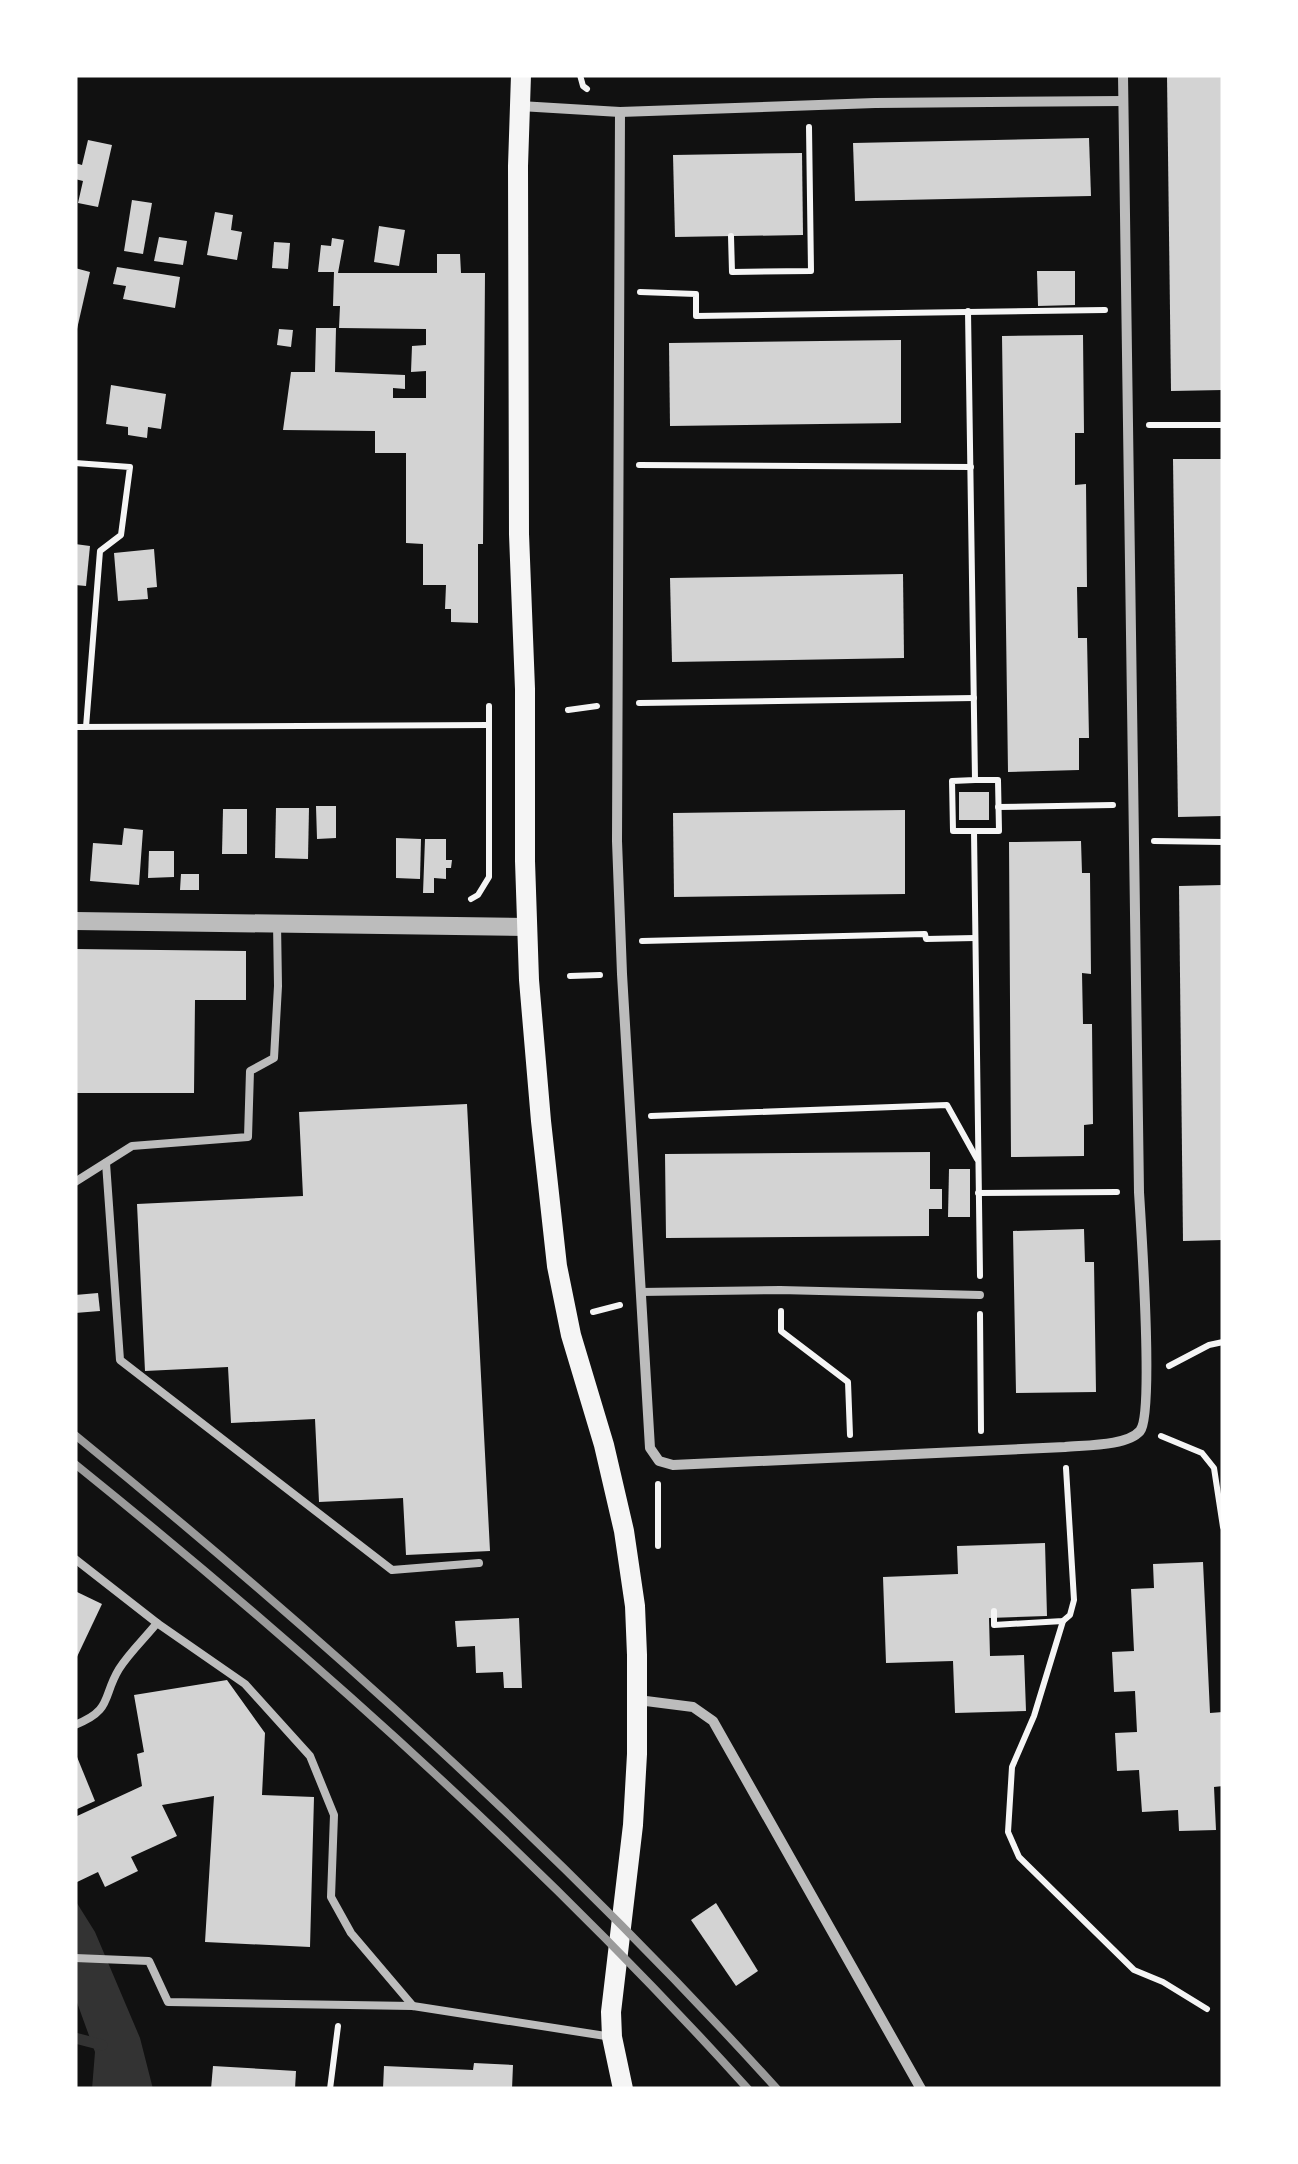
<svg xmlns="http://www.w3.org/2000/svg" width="1298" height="2164" font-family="'Archivo Narrow',sans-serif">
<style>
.water{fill:#333}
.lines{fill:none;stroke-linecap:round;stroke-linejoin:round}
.stream{stroke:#333;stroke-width:11}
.building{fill:#d3d3d3}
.path{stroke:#f5f5f5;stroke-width:6}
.service{stroke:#bcbcbc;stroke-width:8}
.minor{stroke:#bcbcbc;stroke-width:10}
.tertiary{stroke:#bcbcbc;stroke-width:18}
.secondary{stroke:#f5f5f5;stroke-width:20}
.rail{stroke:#9a9a9a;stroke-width:8}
</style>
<rect width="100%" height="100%" fill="#111"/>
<path class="water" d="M75 1900 95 1932 140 2038 153 2089H92L95 2052 75 1997Z"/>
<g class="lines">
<path class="stream" d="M75 2038 102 2045"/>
</g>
<g class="building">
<path d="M1167 75H1221L1223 390 1171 391Z"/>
<path d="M1089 138 1091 196 855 201 853 143Z"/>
<path d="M88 140 112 145 98 207 78 203 83 181 75 179V163L82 165Z"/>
<path d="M802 153 803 235 675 237 673 155Z"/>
<path d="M132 200 152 203 143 254 124 251Z"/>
<path d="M215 212 233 215 231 230 242 232 237 260 207 255Z"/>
<path d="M379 226 405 230 399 266 374 262Z"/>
<path d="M159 237 187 241 183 265 154 261Z"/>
<path d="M332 238 344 240 338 273H437V254H460L461 273H485L483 544H478V623L451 622V609H445L446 585H423V544L406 543V453H375V431L283 430 291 372H315L316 328H336L335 372 405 375V389L393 388V398H426V371L411 372 412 346 426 345V329L339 328 340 306H333L334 272H318L321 245 331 246Z"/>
<path d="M274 242 290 243 288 269 272 268Z"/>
<path d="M117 267 180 277 175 308 123 299 126 286 113 284Z"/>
<path d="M75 268 90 272 77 329H75Z"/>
<path d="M1037 271H1075V305L1038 306Z"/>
<path d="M279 329 293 330 291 347 277 345Z"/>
<path d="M1083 335 1084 433H1075V485L1086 484 1087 587H1077L1078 638H1087L1089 738H1079V770L1008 772 1002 336Z"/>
<path d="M901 340V423L670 426 669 343Z"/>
<path d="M111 385 166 394 161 429 148 427 147 438 128 435V427L106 424Z"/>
<path d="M1173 459H1223V816L1178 817Z"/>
<path d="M75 544 90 546 86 586 75 585Z"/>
<path d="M154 549 157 587 147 588 148 599 118 601 114 553Z"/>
<path d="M903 574 904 658 672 662 670 578Z"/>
<rect x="959" y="792" width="30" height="28"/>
<path d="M316 806H336V838L317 839Z"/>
<path d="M276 808H309L308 859 275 858Z"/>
<path d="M223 809H247V854H222Z"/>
<path d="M905 810V894L674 897 673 813Z"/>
<path d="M124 828 143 830 139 885 90 881 93 843 122 845Z"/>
<path d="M396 838 421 839 420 879 396 878Z"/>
<path d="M425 839H446V860H452L451 868H446V879L434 878V893H423Z"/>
<path d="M1081 841 1082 873H1090L1091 974 1082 973 1083 1024H1092L1093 1124 1084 1125V1156L1011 1157 1009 842Z"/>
<path d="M149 851H174V877L148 878Z"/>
<path d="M181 874H199V890H180Z"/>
<path d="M1223 885V1240L1183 1241 1179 886Z"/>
<path d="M75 949 246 951V1000H195L194 1093H75Z"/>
<path d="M467 1104 490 1551 406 1555 403 1498 319 1502 315 1419 231 1423 228 1367 145 1371 137 1204 303 1196 299 1112Z"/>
<path d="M930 1152V1189H942V1209H929V1236L666 1238 665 1154Z"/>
<path d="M949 1169H970V1217H948Z"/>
<path d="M1084 1229 1085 1262H1094L1096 1392 1016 1393 1013 1231Z"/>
<path d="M98 1293 100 1311 75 1313V1295Z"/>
<path d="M1045 1543 1047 1616 989 1618 990 1656 1024 1655 1026 1711 955 1713 953 1661 886 1663 883 1577 958 1574 957 1546Z"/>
<path d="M1203 1562 1210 1713 1223 1712V1786L1214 1787 1216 1830 1179 1831 1178 1810 1142 1812 1139 1770 1117 1771 1115 1733 1137 1732 1135 1691 1114 1692 1112 1652 1134 1651 1131 1589 1154 1588 1153 1564Z"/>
<path d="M75 1591 102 1604 75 1661Z"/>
<path d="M519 1618 522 1688H504L503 1672 476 1673 475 1646 457 1647 455 1621Z"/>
<path d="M227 1680 265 1733 262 1795 314 1797 310 1947 205 1942 214 1796 162 1805 177 1836 131 1857 138 1871 105 1887 98 1872 75 1883V1817L142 1786 137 1754 144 1752 134 1695Z"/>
<path d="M75 1752 95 1801 75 1810Z"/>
<path d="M716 1903 758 1971 736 1986 691 1920Z"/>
<path d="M474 2063 513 2065 512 2089H383L384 2066 473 2070Z"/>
<path d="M213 2066 296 2071 295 2089H211Z"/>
</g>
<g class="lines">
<g class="path">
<path d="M580 75 583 86 587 89"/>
<path d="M731 236 732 272 811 271 809 127"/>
<path d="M640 292 696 294V316L1105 310"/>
<path d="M968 311 975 780 952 781 953 831H974L980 1276"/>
<path d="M1149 425H1223"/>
<path d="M75 463 130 467 121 535 100 551 86 727"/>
<path d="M639 465 971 467"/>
<path d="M639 703 974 698"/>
<path d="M568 710 597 706"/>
<path d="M75 727 489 725"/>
<path d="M998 807 1113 805"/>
<path d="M974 831H999L998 780H975"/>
<path d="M1154 841 1223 842"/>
<path d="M471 899 478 895 489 877V706"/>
<path d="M642 941 925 934 926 939 975 938"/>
<path d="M570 976 600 975"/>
<path d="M651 1116 947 1105 977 1159"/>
<path d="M978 1193 1117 1192"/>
<path d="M781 1311V1331L848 1382 850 1435"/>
<path d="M593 1312 620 1305"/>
<path d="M980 1314 981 1431"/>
<path d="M1169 1366 1209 1345 1223 1342"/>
<path d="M1161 1436 1202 1453 1214 1468 1223 1527"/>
<path d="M658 1546V1484"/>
<path d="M994 1611V1625L1063 1621 1070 1615 1074 1600 1066 1468"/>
<path d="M1063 1621 1034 1716 1012 1767 1008 1832 1019 1857 1134 1970 1163 1982 1207 2009"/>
<path d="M330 2089 338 2026"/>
</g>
<g class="service">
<path d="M106 1163 120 1360 392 1570 479 1563"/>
<path d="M75 1182 132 1146 248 1137 250 1071 274 1058 278 986 277 923"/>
<path d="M640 1292 780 1290 980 1295"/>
<path d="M75 1559 157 1623"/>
<path d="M75 1725C113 1710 102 1697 119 1669 129 1653 145 1638 157 1623L245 1684 310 1756 334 1815 331 1897 351 1933 413 2006"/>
<path d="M75 1958 149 1961 168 2002 413 2006 612 2037"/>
</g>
<g class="minor">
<path d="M520 106 620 112 875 103 1123 101"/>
<path d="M620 112 617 841 622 974 650 1448 659 1461 673 1465 1065 1447C1085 1445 1127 1446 1140 1431 1154 1415 1141 1226 1139 1192L1123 75"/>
<path d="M638 1700 693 1707 713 1721 921 2089"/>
</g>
<path class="tertiary" d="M75 921 528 927"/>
<path class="secondary" d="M521 75 518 166 519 534 525 689V861L529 980 541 1121 557 1266 571 1335 604 1445 624 1531 635 1606 637 1655V1754L633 1825 611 2012 612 2037 623 2089"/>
<g class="rail">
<path d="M75 1435C323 1637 562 1852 777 2089"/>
<path d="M75 1464C313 1656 543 1862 748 2089"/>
</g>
</g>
<rect width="1298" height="2164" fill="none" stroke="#ffffff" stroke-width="155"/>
</svg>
